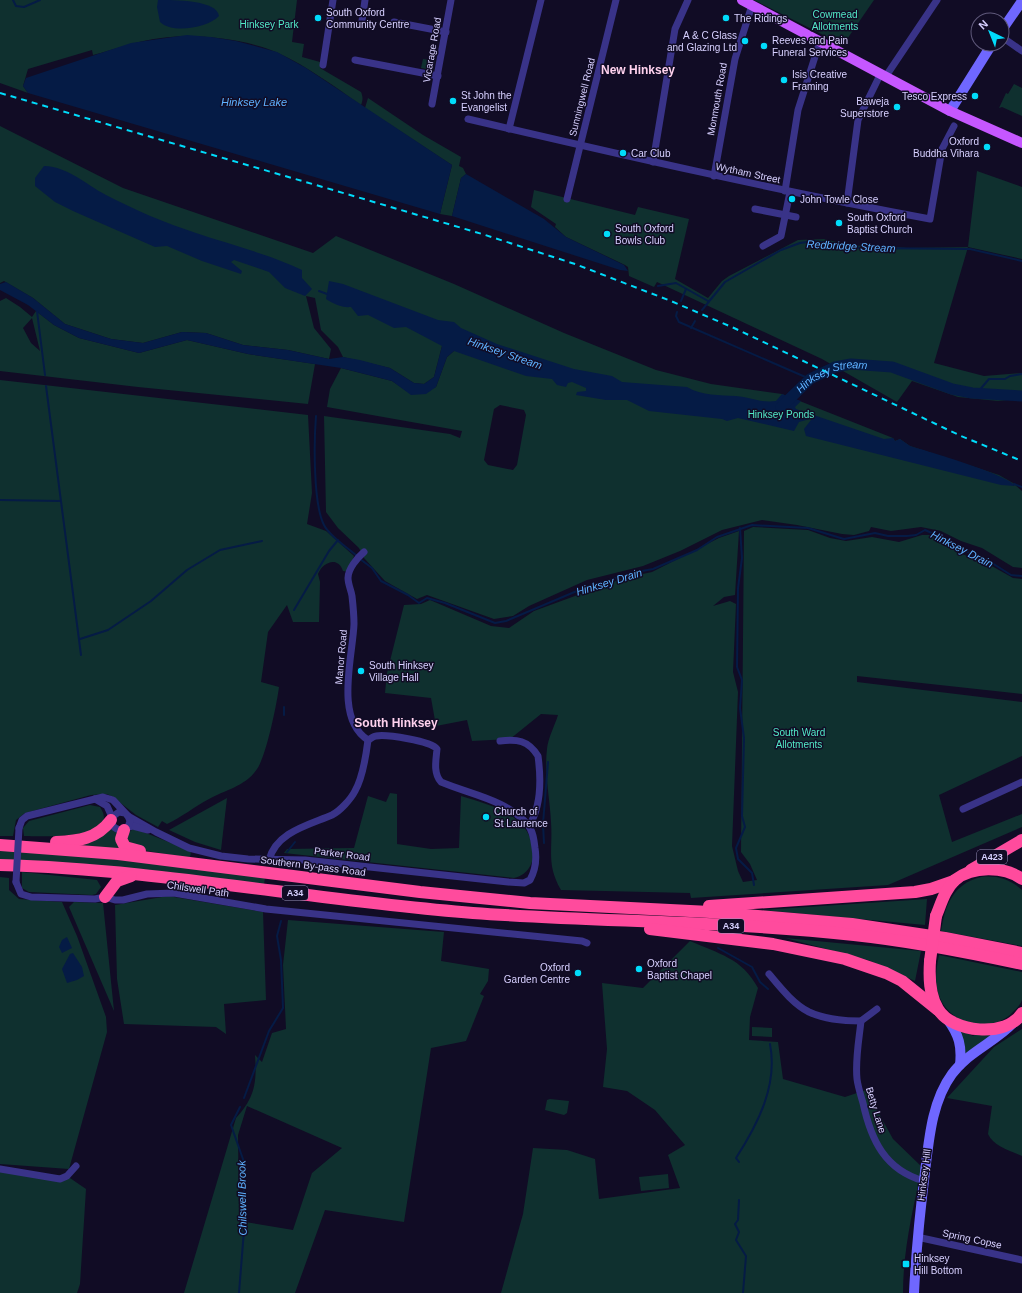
<svg xmlns="http://www.w3.org/2000/svg" width="1022" height="1293" font-family="Arial,sans-serif">
<style>
.green{fill:#0f302f;fill-rule:evenodd}
.water{fill:#051b45}
.lines{fill:none;stroke-linecap:round;stroke-linejoin:round}
.stream{stroke:#051b45;stroke-width:2}
.river{stroke:#051b45;stroke-width:11}
.street{stroke:#393388;stroke-width:7}
.secondary{stroke:#6f67ff;stroke-width:10}
.primary{stroke:#c557ff;stroke-width:10}
.highway{stroke:#ff4b9d;stroke-width:12}
.rail{stroke:#00dcfb;stroke-width:2;stroke-dasharray:6 5;stroke-linecap:butt}
.street-bridge{stroke:#393388;stroke-width:7}
.highway-bridge{stroke:#ff4b9d;stroke-width:12}
.poi-dot{fill:#00dcfb;stroke:#110c25;stroke-width:1.5}
.labels{text-anchor:middle;dominant-baseline:central;stroke-width:3;stroke-linejoin:round;paint-order:stroke}
.shield{fill:#110c25;stroke:#9c95be;stroke-width:1}
.shield-label{font-size:9px;font-weight:bold;fill:#d7d0ff}
.poi-label{font-size:10px;fill:#d7d0ff;stroke:#110c25;text-anchor:start}
.park-label{font-size:10px;fill:#52e9c7;stroke:#110c25}
.street-label{font-size:10px;fill:#d7d0ff;stroke:#110c25}
.water-label{font-size:11px;font-style:italic;fill:#5eb1ff;stroke:#110c25}
.quarter-label{font-size:12px;font-weight:bold;fill:#ffd2ee;stroke:#110c25}
</style>
<rect width="100%" height="100%" fill="#110c25"/>
<g class="green">
<path d="M0 0H297L292 42 304 44 302 57 320 62V68L361 92C363 97 363 100 361 105 335 87 307 66 278 53 248 39 194 33 161 38 137 41 116 49 93 55L92 50 28 69 23 86 28 93 0 83Z"/>
<path d="M754 0H874L843 45Z"/>
<path d="M423 59 435 61 433 70 421 68Z"/>
<path d="M1014 84 1022 88V116L1002 107 999 108 1006 93 1008 94Z"/>
<path d="M368 98 423 135 461 157 459 166 463 168 466 174 461 178 452 216 440 214 452 165 365 108Z"/>
<path d="M0 126 123 188 313 253 336 236 454 284 564 333 656 370 711 384 782 394 893 438 895 441 900 439 910 446 999 475 1013 483 1022 491V568L1013 567 982 548 961 541 941 531 921 527 891 531 871 527 869 531 854 535 842 534 797 525 762 520 722 530 680 551 643 566 587 580 529 606 513 616 494 619 427 595 417 599 385 581 364 558 359 548 338 528 326 512 324 416 450 434 460 438 462 431 327 407 330 389 341 368 392 381 411 394 436 387 447 357 454 351 442 346 434 377 424 384 414 383 390 368 343 357 338 347 321 330 315 298 306 296 314 328 331 349 329 359 288 350 243 345 206 333 182 332 143 343 111 339 65 324 33 298 4 281 0 283ZM500 405 524 410 526 415 517 465 513 470 488 465 484 460 494 409Z"/>
<path d="M977 171 1022 187V259L968 247 934 363 984 376 1022 373V401L1017 399 998 401 958 397 912 381 897 402 822 359 657 282 654 287 629 276 628 267 625 265 566 237 555 227 556 224 531 207 534 190 635 215 638 207 689 219 675 279 708 298 722 281 729 276 798 240 824 239 854 246 870 245 907 248 968 247Z"/>
<path d="M6 298 20 307 32 317 36 311 54 325 79 338 139 353 187 340 248 354 315 364 308 404 138 387 0 371V301ZM32 318 40 351 31 343 23 328Z"/>
<path d="M0 380 308 415 312 493 307 524 326 531 354 556 349 572 343 571C338 556 323 562 318 574L320 582 319 622H293L287 605 268 632 261 682 279 687C277 703 266 757 257 769 246 786 225 790 209 799 194 807 182 817 167 824L162 821 158 827 136 815 113 797 107 794 91 795 25 813 16 820 13 836H0Z"/>
<path d="M753 527 808 530 830 538 846 541 872 537 899 542 922 535H933L962 554 990 565 1013 578 1022 579V694L857 676V682L1022 702V756L939 795 952 842 1022 814V827L888 885 691 898 690 893 561 890C546 864 553 850 551 822 550 798 544 774 547 749 548 738 555 725 558 715L541 714 510 739 472 741 467 720 436 726 431 698 385 693 387 673 404 605 421 604 430 600 491 626 509 628 534 611 624 578 652 572 719 538 739 531 735 595 724 597 713 606 730 601 736 604 733 672 738 692 732 846 738 871 743 882 757 880 750 864 741 852 744 531Z"/>
<path d="M390 793 397 794V844L431 849 459 848 461 796C487 804 529 814 532 847 532 851 534 856 533 859 530 869 524 876 514 878L284 853 287 849 354 848 368 796 386 802Z"/>
<path d="M227 798 221 850 195 842 169 830Z"/>
<path d="M90 805 100 807C123 841 38 836 24 836L23 828 29 821Z"/>
<path d="M110 827 118 833 120 850 71 844Z"/>
<path d="M133 829 141 831 191 851 190 858 135 849 127 845V834Z"/>
<path d="M0 850 70 854 265 877 264 885 0 862Z"/>
<path d="M22 872 97 880 101 887 96 894 92 895 29 892 22 888Z"/>
<path d="M0 877 9 878V890L19 899 62 902 77 936 106 1017 107 1032 69 1169 0 1164Z"/>
<path d="M981 877C997 875 1010 879 1022 890V946L941 931C945 905 953 884 981 877Z"/>
<path d="M168 896 263 912 266 1000 224 1004 226 1034 216 1027 124 1024 117 979 115 905Z"/>
<path d="M927 899 925 925 762 910Z"/>
<path d="M74 902 103 903 114 1011 69 907Z"/>
<path d="M288 920 444 932 441 961 489 969 488 981 480 994 484 996 466 1041 431 1048 404 1222 325 1210 295 1293H184L236 1118C255 1098 257 1082 255 1055L262 1062 272 1033 286 1029 283 965ZM247 1106 342 1148 312 1173 293 1230 239 1221 238 1135Z"/>
<path d="M785 938 921 951 915 981 868 960Z"/>
<path d="M690 941C719 954 742 958 758 988L750 1017 749 1040 778 1042 783 1079 845 1097 866 1090 893 1139 922 1167C913 1209 903 1250 903 1293H501L523 1214 533 1148 567 1150 595 1159 599 1199 680 1188 668 1155 685 1145 655 1110 627 1091 603 1087 607 1049 602 983 643 988Z"/>
<path d="M939 955 1022 972C1022 981 1022 992 1022 1000 1020 1006 1014 1011 1010 1015 988 1033 951 1024 940 998 934 985 936 969 939 955Z"/>
<path d="M752 1027 772 1028V1037L752 1036Z"/>
<path d="M958 1029 973 1036 978 1033H997L965 1058Z"/>
<path d="M1022 1029V1156C1011 1151 993 1146 988 1134L992 1106 947 1098 994 1047Z"/>
<path d="M550 1099 569 1101 567 1113 564 1115 545 1110 547 1100Z"/>
<path d="M0 1171 67 1176 86 1189 80 1284 77 1293H0Z"/>
<path d="M668 1174 669 1188 641 1191 639 1177Z"/>
</g>
<g class="water">
<path d="M158 0C175 0 217 0 219 16 208 28 172 34 160 22L157 7Z"/>
<path d="M187 35 211 37 236 41 277 52 306 68 452 165 440 214 28 93 23 86 26 78 131 43Z"/>
<path d="M44 166C69 167 85 184 106 195 135 210 165 223 196 233 232 245 268 254 302 270V278L312 289 305 296 285 288 269 272 234 260 231 262 242 271 241 274 202 261 167 246 155 247 73 211 55 202 35 186V178Z"/>
<path d="M466 174 544 219 566 237 624 265 628 271 620 270 452 216 461 178Z"/>
<path d="M329 281 343 284 438 320 454 322 461 328 497 344 574 369 612 376 622 382 687 387C702 396 720 395 736 396 751 397 759 403 776 401L782 394 801 401 795 407 796 409 884 439 893 438 895 441 900 439 910 446C927 451 1009 475 1015 486L1001 485 806 436 804 429 811 420 810 419 799 422 794 431 738 418 727 421 722 419 649 411 627 400H606L576 395 577 392 586 391V388L572 382 568 383 566 387 557 385 552 379 526 376 454 351 447 357 436 387 426 394 411 395 392 381 341 368 248 354 187 340 139 353 79 338 54 325 28 305 0 290V284L6 282 33 298 65 324 111 339 143 343 182 332 206 333 243 345 288 350 329 359 343 357 360 360 390 368 414 383 424 384 434 377 442 346 406 327 394 328 368 315 358 316 351 307C342 308 334 304 326 299Z"/>
<path d="M67 937 72 948 62 953 59 947 62 940Z"/>
<path d="M73 953 82 967 84 976 77 980 67 983 62 969 70 954Z"/>
</g>
<g class="lines">
<g class="stream">
<path d="M13 0 16 6 24 7 40 0"/>
<path d="M658 286 676 283 708 301"/>
<path d="M319 291 327 294"/>
<path d="M681 301 686 289"/>
<path d="M702 310 725 282 781 250 800 243 814 241 860 248 970 249 1022 261"/>
<path d="M37 311 45 375"/>
<path d="M677 312 676 316 679 322 810 379"/>
<path d="M691 328 695 321"/>
<path d="M46 386 81 655"/>
<path d="M977 393 989 379H1005L1010 376 1022 374"/>
<path d="M316 416C314 440 313 504 324 525 330 537 347 547 357 556"/>
<path d="M1014 484 1022 487"/>
<path d="M0 500 60 501"/>
<path d="M740 528 742 558 738 588 737 667 742 680 740 708 744 738 742 816 745 827 736 848 738 859 752 873 754 885"/>
<path d="M360 559 372 568 381 581 408 595 419 603 427 598 445 603 495 623 506 621 584 588 631 573 653 569 697 550 717 537 752 525 808 528 844 539 875 533 888 536H907L916 535 925 530 952 542 974 556 992 563 1011 575 1022 576"/>
<path d="M294 610 329 551 338 540"/>
<path d="M80 639 108 630 151 601 187 570 220 550 262 541"/>
<path d="M284 715V707"/>
<path d="M544 843 543 824 548 762"/>
<path d="M287 852 295 842"/>
<path d="M718 948 752 967 760 982 768 989"/>
<path d="M244 1098 269 1031 283 1008 281 960 277 936 281 921"/>
<path d="M739 1162 736 1158C758 1124 778 1085 770 1044"/>
<path d="M739 1200 738 1220 735 1224 739 1232 736 1240 746 1256 743 1293"/>
<path d="M239 1293 244 1230V1162L231 1125 240 1107"/>
</g>
<path class="river" id="s1" d="M781 407 810 379 835 367 851 364 892 367 952 389 972 393 1022 396"/>
<g class="street">
<path d="M362 21 365 0"/>
<path d="M394 22 446 32"/>
<path d="M1002 37 1022 51"/>
<path d="M355 60 438 76"/>
<path d="M323 65 333 0"/>
<path d="M886 76 937 0"/>
<path d="M432 104 451 0"/>
<path d="M468 119C622 155 775 190 930 219L942 149 954 126"/>
<path d="M509 129 541 0"/>
<path d="M653 162 675 29 688 0"/>
<path d="M714 176 735 59 752 5"/>
<path d="M785 191 798 110 820 41"/>
<path d="M567 199 616 0"/>
<path d="M847 203 858 120 881 73"/>
<path d="M755 209 796 217"/>
<path d="M763 246 781 236 790 192"/>
<path d="M364 552C357 558 348 569 348 578 348 584 351 590 352 596 353 605 354 615 354 624 353 655 334 719 368 740"/>
<path d="M500 741C517 739 528 740 538 756 541 778 541 807 529 826"/>
<path d="M95 799 107 806 112 817"/>
<path d="M963 809 1022 782"/>
<path d="M128 816 156 832 189 848 221 856 248 859 305 860 508 882 524 883 530 880C536 869 537 860 535 848 534 840 533 831 528 825 508 800 469 794 441 782 433 773 436 760 437 749 431 741 386 734 376 736 374 736 370 739 368 740"/>
<path d="M128 827 133 826 148 830"/>
<path d="M19 828 22 820 27 816 103 797 113 800 128 816 130 821 128 827C122 831 117 831 112 825V817L119 812 125 813"/>
<path d="M269 860C276 832 309 825 332 815 340 811 351 799 355 791 363 777 366 756 368 740"/>
<path d="M16 882 21 894 31 897 95 899 105 897 115 900H123L147 894 174 893 266 909 582 941 587 943"/>
<path d="M769 974C780 987 793 1004 809 1012 824 1019 846 1021 861 1021"/>
<path d="M877 1009 861 1021C859 1040 855 1060 857 1079 858 1087 861 1096 863 1103 871 1140 885 1170 924 1181"/>
<path d="M0 1169 60 1179 67 1176 76 1166"/>
<path d="M917 1237 1022 1260"/>
</g>
<g class="secondary">
<path d="M1002 30 1022 1"/>
<path d="M950 111 992 44"/>
<path d="M948 1020C959 1035 962 1046 960 1065"/>
<path d="M914 1293C916 1252 920 1212 925 1172 929 1139 932 1101 952 1074 968 1052 995 1042 1013 1023"/>
</g>
<path class="primary" d="M742 0 950 111 1022 143"/>
<g class="highway">
<path d="M124 830 121 839 125 847 140 851"/>
<path d="M56 842C78 841 97 839 111 820"/>
<path d="M0 845 118 854 420 892 530 903 710 912 852 924 945 938 1022 953"/>
<path d="M0 865C159 869 315 901 473 913 600 922 727 921 854 935 910 941 967 952 1022 964"/>
<path d="M971 870 1022 840"/>
<path d="M105 897 117 881 131 876"/>
<path d="M709 906 915 892 931 889 954 881"/>
<path d="M936 916C941 904 945 889 955 880 972 866 1004 866 1022 879"/>
<path d="M650 929 773 944 845 959 886 973 902 981 938 1010"/>
<path d="M930 961C929 977 929 995 938 1009 952 1033 1007 1038 1022 1013"/>
</g>
<path class="rail" d="M0 93 357 197 482 234 575 264 671 301 734 328 961 436 1022 461"/>
<path class="street-bridge" d="M16 882 19 828"/>
<path class="highway-bridge" d="M930 961 936 916"/>
</g>
<g class="poi-dot">
<circle cx="318" cy="18" r="4"/>
<circle cx="726" cy="18" r="4"/>
<circle cx="745" cy="41" r="4"/>
<circle cx="764" cy="46" r="4"/>
<circle cx="784" cy="80" r="4"/>
<circle cx="975" cy="96" r="4"/>
<circle cx="453" cy="101" r="4"/>
<circle cx="897" cy="107" r="4"/>
<circle cx="987" cy="147" r="4"/>
<circle cx="623" cy="153" r="4"/>
<circle cx="792" cy="199" r="4"/>
<circle cx="839" cy="223" r="4"/>
<circle cx="607" cy="234" r="4"/>
<circle cx="361" cy="671" r="4"/>
<circle cx="486" cy="817" r="4"/>
<circle cx="639" cy="969" r="4"/>
<circle cx="578" cy="973" r="4"/>
<rect x="902" y="1260" width="8" height="8" rx="2"/>
</g>
<g class="labels">
<g class="shield">
<rect x="977" y="850" width="30" height="14" rx="3"/>
<rect x="282" y="886" width="26" height="14" rx="3"/>
<rect x="718" y="919" width="26" height="14" rx="3"/>
</g>
<g class="shield-label">
<text x="992" y="857">A423</text>
<text x="295" y="893">A34</text>
<text x="731" y="926">A34</text>
</g>
<g class="poi-label">
<text x="326" y="12">South Oxford<tspan x="326" dy="12">Community Centre</tspan></text>
<text x="734" y="18">The Ridings</text>
<text x="737" y="35" text-anchor="end">A &amp; C Glass<tspan x="737" dy="12">and Glazing Ltd</tspan></text>
<text x="772" y="40">Reeves and Pain<tspan x="772" dy="12">Funeral Services</tspan></text>
<text x="792" y="74">Isis Creative<tspan x="792" dy="12">Framing</tspan></text>
<text x="461" y="95">St John the<tspan x="461" dy="12">Evangelist</tspan></text>
<text x="967" y="96" text-anchor="end">Tesco Express</text>
<text x="889" y="101" text-anchor="end">Baweja<tspan x="889" dy="12">Superstore</tspan></text>
<text x="979" y="141" text-anchor="end">Oxford<tspan x="979" dy="12">Buddha Vihara</tspan></text>
<text x="631" y="153">Car Club</text>
<text x="800" y="199">John Towle Close</text>
<text x="847" y="217">South Oxford<tspan x="847" dy="12">Baptist Church</tspan></text>
<text x="615" y="228">South Oxford<tspan x="615" dy="12">Bowls Club</tspan></text>
<text x="369" y="665">South Hinksey<tspan x="369" dy="12">Village Hall</tspan></text>
<text x="494" y="811">Church of<tspan x="494" dy="12">St Laurence</tspan></text>
<text x="647" y="963">Oxford<tspan x="647" dy="12">Baptist Chapel</tspan></text>
<text x="570" y="967" text-anchor="end">Oxford<tspan x="570" dy="12">Garden Centre</tspan></text>
<text x="914" y="1258">Hinksey<tspan x="914" dy="12">Hill Bottom</tspan></text>
</g>
<g class="park-label">
<text x="835" y="14">Cowmead<tspan x="835" dy="12">Allotments</tspan></text>
<text x="269" y="24">Hinksey Park</text>
<text x="781" y="414">Hinksey Ponds</text>
<text x="799" y="732">South Ward<tspan x="799" dy="12">Allotments</tspan></text>
</g>
<g class="street-label">
<text transform="translate(432 50) rotate(-80)">Vicarage Road</text>
<text transform="translate(582 97) rotate(-76)">Sunningwell Road</text>
<text transform="translate(717 99) rotate(-80)">Monmouth Road</text>
<text transform="translate(748 173) rotate(12)">Wytham Street</text>
<text transform="translate(341 657) rotate(-85)">Manor Road</text>
<text transform="translate(342 854) rotate(7)">Parker Road</text>
<text transform="translate(313 866) rotate(7)">Southern By-pass Road</text>
<text transform="translate(198 889) rotate(8)">Chilswell Path</text>
<text transform="translate(876 1110) rotate(73)">Betty Lane</text>
<text transform="translate(924 1175) rotate(-83)">Hinksey Hill</text>
<text transform="translate(972 1239) rotate(12)">Spring Copse</text>
</g>
<g class="water-label">
<text x="254" y="102">Hinksey Lake</text>
<text transform="translate(851 246) rotate(3)">Redbridge Stream</text>
<text transform="translate(505 353) rotate(19)">Hinksey Stream</text>
<text stroke="none"><textPath href="#s1" startOffset="62">Hinksey Stream</textPath></text>
<text transform="translate(962 549) rotate(27)">Hinksey Drain</text>
<text transform="translate(609 582) rotate(-17)">Hinksey Drain</text>
<text transform="translate(242 1198) rotate(-91)">Chilswell Brook</text>
</g>
<g class="quarter-label">
<text x="638" y="70">New Hinksey</text>
<text x="396" y="723">South Hinksey</text>
</g>
</g>
<g transform="translate(990 32) rotate(317)"><circle r="19" fill="#110c25" stroke="#605a7c"/>
<path d="M0-3L7 15L0 10L-7 15Z" fill="#00dcfb"/>
<text y="-6" font-size="11" font-weight="bold" text-anchor="middle" fill="#d7d0ff">N</text>
</g>
</svg>
